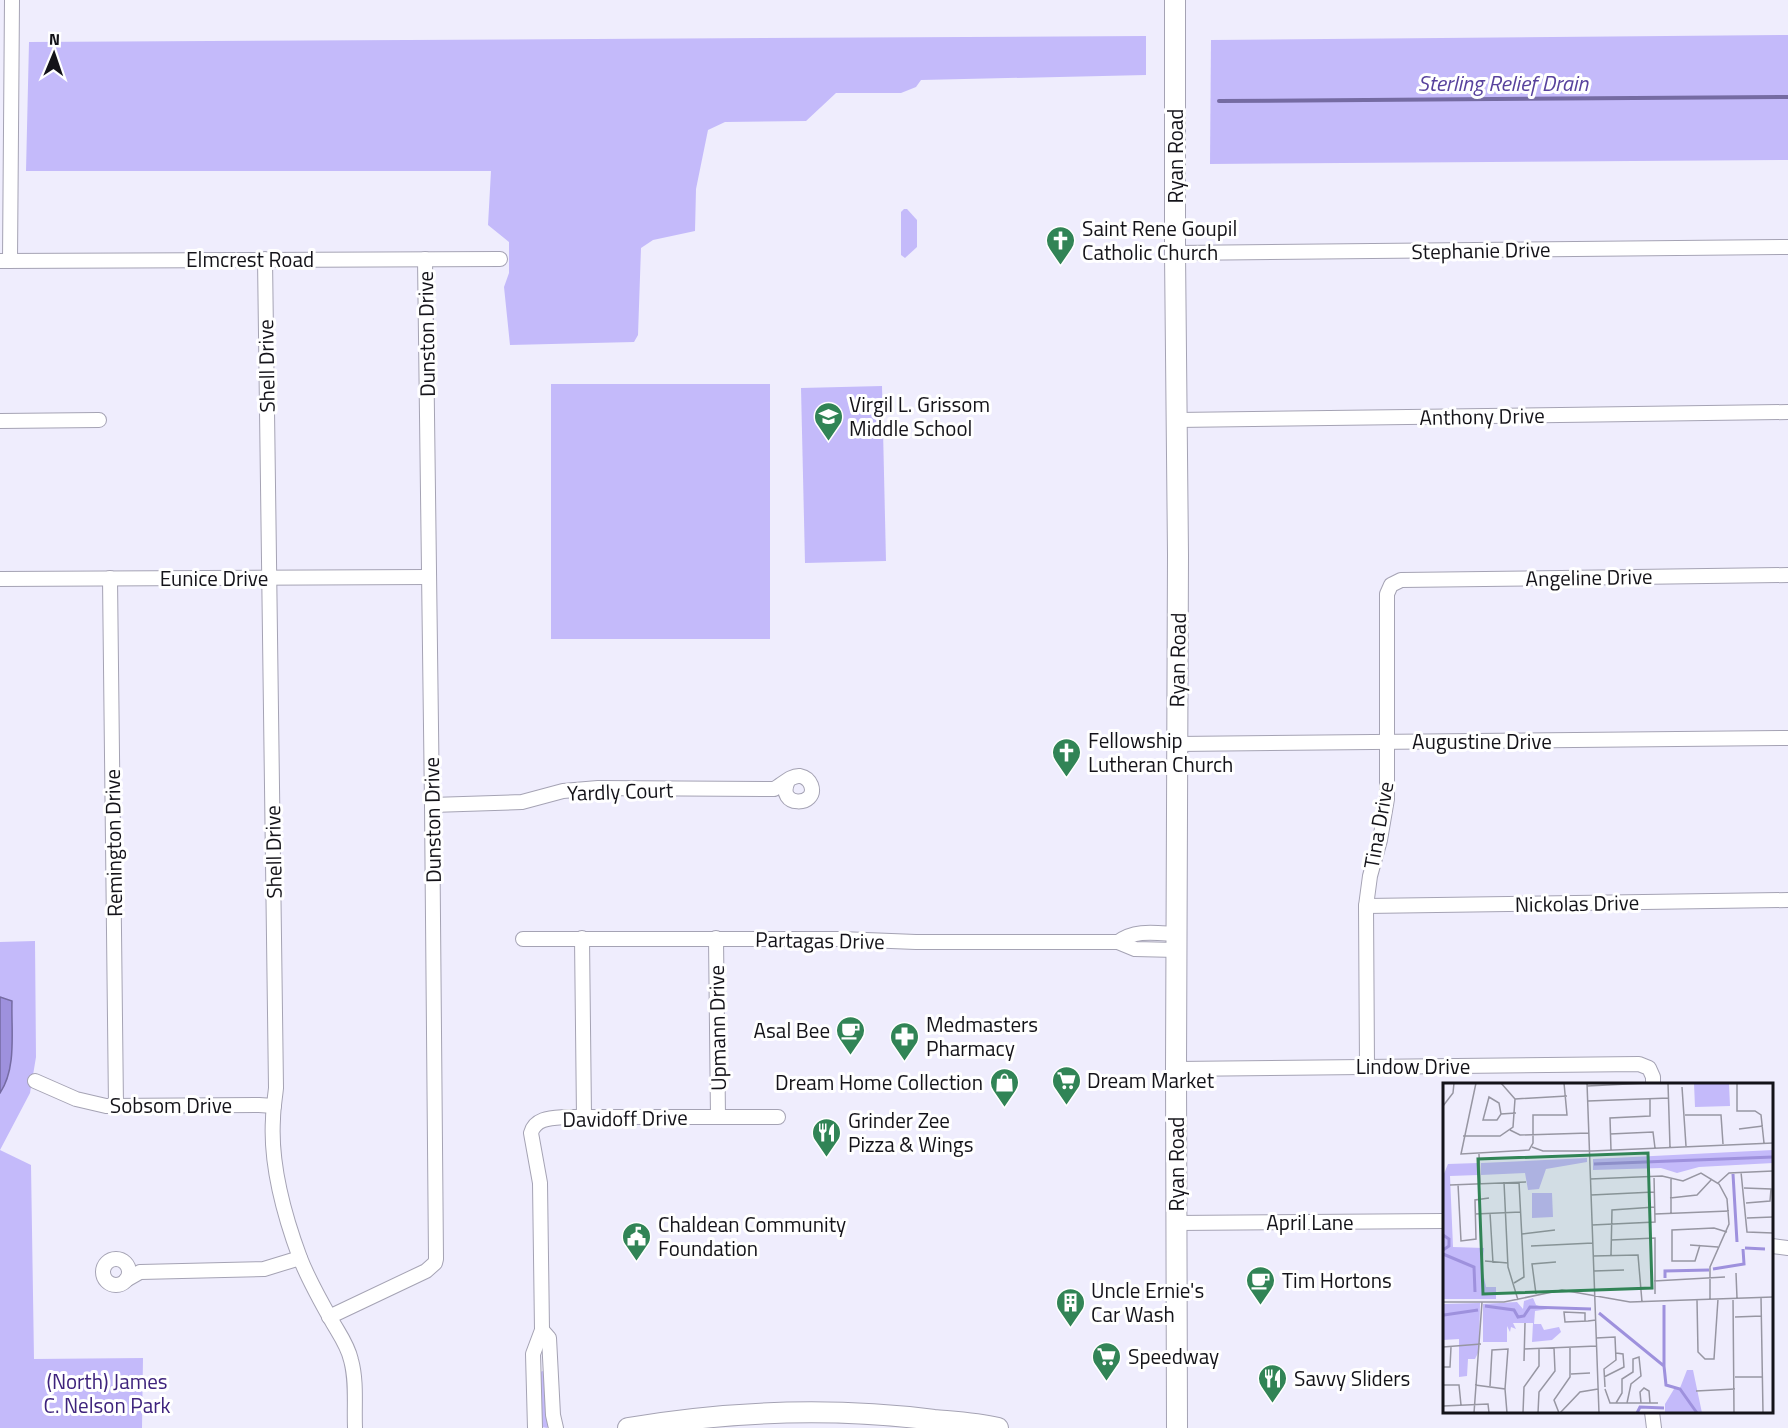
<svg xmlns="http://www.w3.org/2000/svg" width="1788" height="1428" font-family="'Titillium Web',sans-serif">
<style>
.green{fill:#c4bafa}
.water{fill:#9e91dd;stroke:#756ba2;stroke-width:1.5}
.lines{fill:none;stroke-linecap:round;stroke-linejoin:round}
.stream{stroke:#756ba2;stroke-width:4}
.street-casing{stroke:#a5a3b4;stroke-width:16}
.secondary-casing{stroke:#a5a3b4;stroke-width:22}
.street{stroke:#fff;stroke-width:14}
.secondary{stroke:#fff;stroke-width:20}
.labels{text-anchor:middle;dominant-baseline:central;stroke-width:6;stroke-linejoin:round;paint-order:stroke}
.street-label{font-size:21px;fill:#141319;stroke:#fff}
.poi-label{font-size:21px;fill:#141319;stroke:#fff;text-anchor:start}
.park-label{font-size:21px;fill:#3e237c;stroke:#fff}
.water-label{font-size:22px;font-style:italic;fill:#58429d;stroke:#fff}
.inset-river{fill:none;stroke:#9e91dd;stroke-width:3}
.inset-road{fill:none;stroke:#9796a2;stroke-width:1.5}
.view{fill:#318456;fill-opacity:0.15;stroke:#318456;stroke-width:3}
.inset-edge{fill:none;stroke:#141319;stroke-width:3}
</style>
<rect width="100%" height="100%" fill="#efedfd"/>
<g class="green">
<path d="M1788 35V160L1210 164 1211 40Z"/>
<path d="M1146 36V75L921 80 916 87 901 93H836L806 121 725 122 708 130 696 189 695 231 653 240 641 248 638 335 634 342 510 345 504 287 509 273V242L488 225 491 171H26L29 42Z"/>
<path d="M904 209H907L917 220V247L905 258 901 255V212Z"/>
<rect x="551" y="384" width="219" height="255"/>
<path d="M882 386 886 561 805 563 801 388Z"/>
<path d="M35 941 36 1057 30 1093 0 1150 31 1165 34 1359 143 1358 142 1428H0V942Z"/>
<path d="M543 1371 545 1372 550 1425 547 1428 542 1427 539 1417 540 1372Z"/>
</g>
<path class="water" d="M0 997 12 1001C11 1031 17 1068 0 1093Z"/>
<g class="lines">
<path class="stream" d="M1219 101 1788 97"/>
<defs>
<g id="street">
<path d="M1175 253 1788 247"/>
<path d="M265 259 276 1088C275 1098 273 1109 273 1119 270 1166 284 1215 300 1258 309 1281 321 1302 333 1323 340 1335 348 1346 351 1360 357 1382 354 1405 355 1428"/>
<path d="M0 261 500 259"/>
<path d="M10 261 12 0"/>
<path d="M1177 420 1788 412"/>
<path d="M0 421 99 420"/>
<path d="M110 578 116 1107"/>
<path d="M0 579 429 577"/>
<path d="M1177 744 1788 738"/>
<path d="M432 805 522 802 563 791 598 788 774 789C782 785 791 775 800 776 805 777 809 780 811 785 819 807 775 808 788 781"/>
<path d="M1366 906 1788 900"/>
<path d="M582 938 584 1117"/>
<path d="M716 938 718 1117"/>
<path d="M523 939H841L916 942H1118L1135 949 1176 950"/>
<path d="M1118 942C1135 929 1156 933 1176 934"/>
<path d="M1367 1066 1366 906 1370 876 1380 840 1387 799V594L1391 585 1401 580 1788 575"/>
<path d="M1176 1069 1639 1064 1649 1068 1653 1077V1084"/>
<path d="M35 1081 76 1099 106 1106 259 1105 274 1106"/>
<path d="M1176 1223 1444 1221"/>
<path d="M1772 1246 1788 1248"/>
<circle cx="116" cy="1272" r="13"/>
<path d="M126 1280 140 1272 264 1269 300 1258"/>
<path d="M329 1317 426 1271 435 1263 436 1259 432 805 425 259"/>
<path d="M542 1330 549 1338 553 1415 556 1428"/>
<path d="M1652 1412 1654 1428"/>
<path d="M535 1428 533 1354 542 1330 540 1183 531 1133C535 1118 551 1118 565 1117H778"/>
</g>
<g id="secondary">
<path d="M1175 0V253L1178 555 1176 1069 1177 1428"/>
<path d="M628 1428C730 1411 832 1407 934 1420 956 1422 977 1423 998 1428"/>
</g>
</defs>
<use href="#street" class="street-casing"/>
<use href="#secondary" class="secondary-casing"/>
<use href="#street" class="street"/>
<use href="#secondary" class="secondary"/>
</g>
<defs>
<symbol id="church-pin" viewBox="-11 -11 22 30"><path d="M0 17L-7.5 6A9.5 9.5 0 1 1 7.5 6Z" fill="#318456" stroke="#fff"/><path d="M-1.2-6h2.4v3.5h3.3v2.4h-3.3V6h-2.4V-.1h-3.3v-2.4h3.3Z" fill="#fff"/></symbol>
<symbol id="school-pin" viewBox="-11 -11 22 30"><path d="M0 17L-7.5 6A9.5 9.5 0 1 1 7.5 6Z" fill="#318456" stroke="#fff"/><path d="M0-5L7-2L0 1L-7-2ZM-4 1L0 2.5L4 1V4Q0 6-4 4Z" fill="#fff"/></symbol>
<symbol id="cafe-pin" viewBox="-11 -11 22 30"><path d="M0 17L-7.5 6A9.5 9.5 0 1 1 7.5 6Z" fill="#318456" stroke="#fff"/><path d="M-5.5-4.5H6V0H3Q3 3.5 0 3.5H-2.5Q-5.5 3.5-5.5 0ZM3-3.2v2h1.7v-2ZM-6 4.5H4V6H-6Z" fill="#fff"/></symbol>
<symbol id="pharmacy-pin" viewBox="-11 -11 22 30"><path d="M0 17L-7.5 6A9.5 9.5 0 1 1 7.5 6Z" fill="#318456" stroke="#fff"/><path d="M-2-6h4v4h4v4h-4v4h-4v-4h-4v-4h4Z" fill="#fff"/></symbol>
<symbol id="supermarket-pin" viewBox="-11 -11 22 30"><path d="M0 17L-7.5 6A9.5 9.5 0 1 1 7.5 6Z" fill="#318456" stroke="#fff"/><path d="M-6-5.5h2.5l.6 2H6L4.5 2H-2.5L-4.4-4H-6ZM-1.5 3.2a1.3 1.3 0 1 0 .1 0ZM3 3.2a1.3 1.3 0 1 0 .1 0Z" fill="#fff"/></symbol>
<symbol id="shop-pin" viewBox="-11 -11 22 30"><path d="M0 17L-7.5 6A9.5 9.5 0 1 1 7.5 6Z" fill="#318456" stroke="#fff"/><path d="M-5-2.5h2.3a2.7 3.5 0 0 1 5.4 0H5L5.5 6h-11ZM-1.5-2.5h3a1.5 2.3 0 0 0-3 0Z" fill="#fff"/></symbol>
<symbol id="restaurant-pin" viewBox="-11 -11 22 30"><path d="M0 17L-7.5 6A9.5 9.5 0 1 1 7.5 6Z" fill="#318456" stroke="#fff"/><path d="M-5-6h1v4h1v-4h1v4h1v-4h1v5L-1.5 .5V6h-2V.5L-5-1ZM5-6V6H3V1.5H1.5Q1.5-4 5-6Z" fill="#fff"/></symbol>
<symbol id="civic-pin" viewBox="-11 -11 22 30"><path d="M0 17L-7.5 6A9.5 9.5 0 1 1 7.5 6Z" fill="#318456" stroke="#fff"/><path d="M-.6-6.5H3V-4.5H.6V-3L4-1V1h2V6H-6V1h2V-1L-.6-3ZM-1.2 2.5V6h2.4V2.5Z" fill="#fff"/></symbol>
<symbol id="building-pin" viewBox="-11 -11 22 30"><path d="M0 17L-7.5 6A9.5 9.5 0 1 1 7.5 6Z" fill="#318456" stroke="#fff"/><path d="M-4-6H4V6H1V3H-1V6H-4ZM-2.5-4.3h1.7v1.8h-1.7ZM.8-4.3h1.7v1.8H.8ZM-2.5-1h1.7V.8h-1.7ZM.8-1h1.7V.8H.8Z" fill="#fff"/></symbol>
</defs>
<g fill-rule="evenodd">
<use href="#church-pin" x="1044" y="224" width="33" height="45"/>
<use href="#school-pin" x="812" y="400" width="33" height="45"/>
<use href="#church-pin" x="1050" y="736" width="33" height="45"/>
<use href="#cafe-pin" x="834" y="1014" width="33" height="45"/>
<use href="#pharmacy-pin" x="888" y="1020" width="33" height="45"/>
<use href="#supermarket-pin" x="1050" y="1064" width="33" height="45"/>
<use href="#shop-pin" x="988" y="1066" width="33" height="45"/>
<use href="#restaurant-pin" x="810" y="1116" width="33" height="45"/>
<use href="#civic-pin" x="620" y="1220" width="33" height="45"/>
<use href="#cafe-pin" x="1244" y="1264" width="33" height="45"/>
<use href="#building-pin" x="1054" y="1286" width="33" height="45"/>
<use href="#supermarket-pin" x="1090" y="1340" width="33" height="45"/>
<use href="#restaurant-pin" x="1256" y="1362" width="33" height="45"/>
</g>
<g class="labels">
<g class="street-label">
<text transform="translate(1175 156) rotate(-90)">Ryan Road</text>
<text transform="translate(1481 250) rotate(-1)">Stephanie Drive</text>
<text x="250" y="259">Elmcrest Road</text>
<text transform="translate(426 334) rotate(-91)">Dunston Drive</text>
<text transform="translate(266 366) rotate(-91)">Shell Drive</text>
<text transform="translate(1482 416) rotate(-1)">Anthony Drive</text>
<text transform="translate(1589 577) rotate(-1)">Angeline Drive</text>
<text x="214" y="578">Eunice Drive</text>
<text transform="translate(1177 660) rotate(-89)">Ryan Road</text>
<text x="1482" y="741">Augustine Drive</text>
<text transform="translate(620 791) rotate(-2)">Yardly Court</text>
<text transform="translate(432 820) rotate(-91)">Dunston Drive</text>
<text transform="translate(1378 825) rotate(-80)">Tina Drive</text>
<text transform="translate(113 843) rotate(-91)">Remington Drive</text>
<text transform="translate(273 852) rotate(-91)">Shell Drive</text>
<text transform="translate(1577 903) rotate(-1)">Nickolas Drive</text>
<text transform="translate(820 940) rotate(1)">Partagas Drive</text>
<text transform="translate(717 1028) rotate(-91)">Upmann Drive</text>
<text x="1413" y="1066">Lindow Drive</text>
<text x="171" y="1105">Sobsom Drive</text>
<text transform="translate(625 1118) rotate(-1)">Davidoff Drive</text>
<text transform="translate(1176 1164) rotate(-90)">Ryan Road</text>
<text x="1310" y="1222">April Lane</text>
</g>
<g class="poi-label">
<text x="1082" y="228">Saint Rene Goupil<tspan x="1082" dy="24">Catholic Church</tspan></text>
<text x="849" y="404">Virgil L. Grissom<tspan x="849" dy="24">Middle School</tspan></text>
<text x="1088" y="740">Fellowship<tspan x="1088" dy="24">Lutheran Church</tspan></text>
<text x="926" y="1024">Medmasters<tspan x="926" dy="24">Pharmacy</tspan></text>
<text x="830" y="1030" text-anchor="end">Asal Bee</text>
<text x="1087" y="1080">Dream Market</text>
<text x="983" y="1082" text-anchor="end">Dream Home Collection</text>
<text x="848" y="1120">Grinder Zee<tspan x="848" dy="24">Pizza &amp; Wings</tspan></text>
<text x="658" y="1224">Chaldean Community<tspan x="658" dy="24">Foundation</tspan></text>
<text x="1282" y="1280">Tim Hortons</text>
<text x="1091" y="1290">Uncle Ernie's<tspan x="1091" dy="24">Car Wash</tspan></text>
<text x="1128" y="1356">Speedway</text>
<text x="1294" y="1378">Savvy Sliders</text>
</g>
<g class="park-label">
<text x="107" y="1381">(North) James<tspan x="107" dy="24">C. Nelson Park</tspan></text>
</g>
<g class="water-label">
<text x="1503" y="83">Sterling Relief Drain</text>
</g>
</g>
<g transform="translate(1443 1083)">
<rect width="330" height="330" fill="#efedfd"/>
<path d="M251 0H286L287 23 252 24ZM330 67V80L256 84 234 90 218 85 150 87V76ZM144 75V79L103 86 96 106 85 107 82 90 38 92V80ZM35 80V92L7 93 10 164 41 165 39 185 43 204H53V216H0V93L5 81ZM89 110H109L110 134 89 135ZM90 215 93 222 105 226 92 228 91 241H98L101 247 116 244 118 249 109 257 89 259 90 240H70L73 246 68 244 67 249 64 243V259H40V221L74 219 80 226 81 218ZM37 220 36 268 32 276H25L24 293 16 294V256L0 257V221ZM244 287H250L259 330H222V321L231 306 237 305Z" fill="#c4bafa"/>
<path class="inset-river" d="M151 81 330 74M290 91 294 159M0 152 6 156V163L0 167M302 165 322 166M0 171 31 184 32 209M270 186 301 181 300 166M222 195V188L266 187M42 223 71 227 75 234 81 233 87 224 148 226M156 230 221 283 223 302 237 306 254 330M1 232 35 227M221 283V222M194 330 197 324 221 325"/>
<path class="inset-road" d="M33 0 18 71 86 67 90 60V32H124L121 0M144 0 156 330M225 0 227 64M294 0V28H312L318 32 321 60M144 3 205 0M239 4 243 63M72 16 124 13M145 18 226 15M0 23 10 10 11 0M58 31 56 20 46 14 40 37H54L58 31 73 30M242 32H278L280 61M296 46 320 43M67 47 77 52 146 50M167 51 210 49 212 65M20 53H57L70 44 72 16 58 0M89 64 100 68H149L330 60M168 67 167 35 207 33V16M36 71 37 101M298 89 304 149 330 150M147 96 219 93 240 98 258 90 276 101 284 116 286 141 267 184V216M61 99 65 184 75 217M275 100 286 90 330 88M15 101 18 158 33 156 32 117 46 115M7 102 83 99M301 105 328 106 327 118 303 120M148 112 211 109M227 115 254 112 269 96M47 130 50 180M32 131 78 129M212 131 286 128M228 131V96M304 135 330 134M149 142 212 139 211 93M79 151 112 147M168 157 212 155V211M247 162 275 164M257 162 252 178H229V147L271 145 284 149M88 163 150 160M168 172 169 127 212 124M150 173 195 172 199 219M42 178 65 180M151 188 181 187M293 190 294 215M211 198 282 194M71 200 81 194 76 99M93 211 89 181 113 179M318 214 320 330M290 215 291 330M254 217 255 269 262 276H271L275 216M0 219H61L119 207 187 219 330 214M292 234 319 233M142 238V230L121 229 122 239 145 238 153 237M153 255 172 254 173 277 161 286 162 304M0 264 38 261M81 266 154 263M81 278 82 240M0 284H7L8 264M128 291 147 290M161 294 181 284 180 271 173 270M292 294H320M0 302H16L18 322M32 302 62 306 64 330M47 303 49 267 65 266 62 306M162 306 167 320H215M253 308 292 306M173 320 179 310V296L190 289V276L196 274 198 293 188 301 184 320M198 320 197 309 201 305 206 308 207 320M0 323 45 321 46 330M31 330 39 219M80 330 81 304 96 283V265M95 330 96 309 112 288 111 265M116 330 111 317 127 294V264M117 330 137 309 155 306"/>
<path class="view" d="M205 70 209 205 40 211 35 76Z"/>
<rect width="330" height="330" class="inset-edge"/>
</g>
<g transform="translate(54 54) rotate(2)" stroke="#ffffff" stroke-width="4.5" paint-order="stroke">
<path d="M0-4.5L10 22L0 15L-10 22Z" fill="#141319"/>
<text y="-9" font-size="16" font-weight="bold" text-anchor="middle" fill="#141319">N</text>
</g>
</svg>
